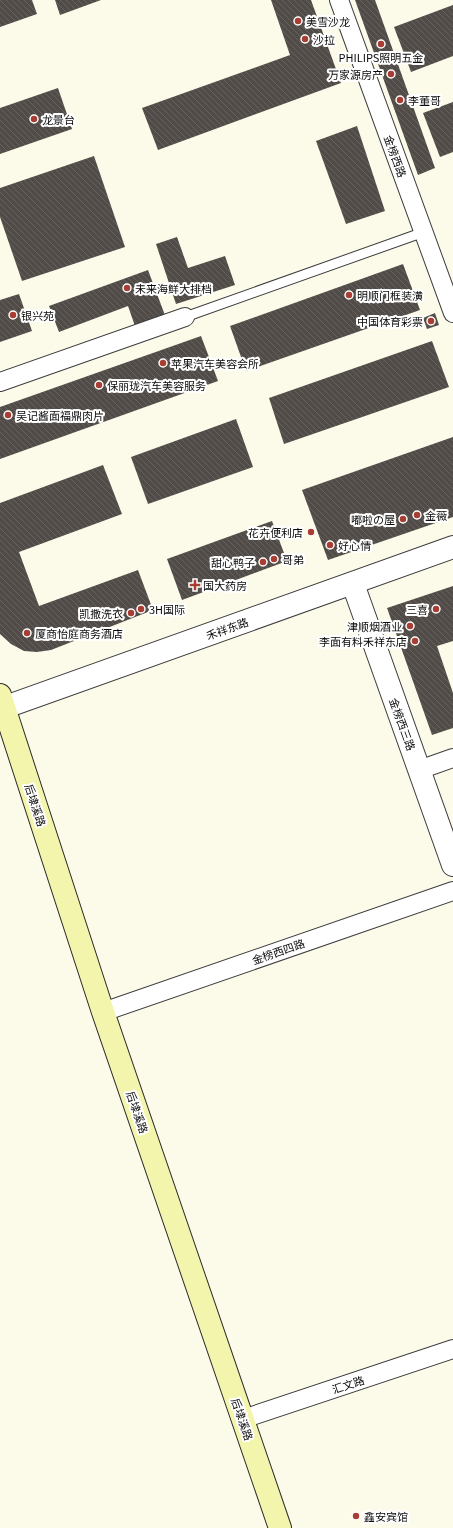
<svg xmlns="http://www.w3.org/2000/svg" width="453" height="1528" font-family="Georgia,'Noto Sans SC','Noto Sans JP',serif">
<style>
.building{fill:url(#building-back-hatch)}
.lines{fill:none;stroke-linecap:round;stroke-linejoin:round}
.service-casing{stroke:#3d3d3d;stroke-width:11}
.minor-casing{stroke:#3d3d3d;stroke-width:20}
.tertiary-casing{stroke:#3d3d3d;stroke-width:24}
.secondary-casing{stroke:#2c2c2c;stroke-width:24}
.service{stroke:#fff;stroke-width:9}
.minor{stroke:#fff;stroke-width:18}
.tertiary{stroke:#fff;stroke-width:22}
.secondary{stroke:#f3f5ac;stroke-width:22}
.poi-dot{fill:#a73e34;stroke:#fff;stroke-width:1.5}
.labels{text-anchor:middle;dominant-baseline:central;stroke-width:4;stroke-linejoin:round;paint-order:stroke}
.poi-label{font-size:11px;fill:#0a0a0a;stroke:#fff;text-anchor:start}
.street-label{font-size:11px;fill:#0a0a0a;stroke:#fff}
</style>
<defs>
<pattern id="building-back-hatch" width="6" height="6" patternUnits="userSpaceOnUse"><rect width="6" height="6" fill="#514c48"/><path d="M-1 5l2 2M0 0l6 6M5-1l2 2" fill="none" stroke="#65615e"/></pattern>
</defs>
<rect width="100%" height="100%" fill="#fcfbe9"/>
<g class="building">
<path d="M0 0H32L37 14 0 27Z"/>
<path d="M55 0H101L60 15Z"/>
<path d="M271 0H311L341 83 158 150 142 108 290 55Z"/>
<path d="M355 0H375L435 168 418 175Z"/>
<path d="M453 5V56L411 72 394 27Z"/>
<path d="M58 88 72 129 0 154V108Z"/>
<path d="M453 102V152L440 157 423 113Z"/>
<path d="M357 126 385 211 346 224 316 141Z"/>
<path d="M94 156 125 247 22 281 0 217V188Z"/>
<path d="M177 237 188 268 225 256 235 285 176 304 156 244Z"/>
<path d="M403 264 420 310 246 371 230 326Z"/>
<path d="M148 270 166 318 136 329 128 306 59 332 49 306Z"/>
<path d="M19 294 32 331 0 342V300Z"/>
<path d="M435 313 439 325 427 329 423 318Z"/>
<path d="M201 336 218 381 0 459V407Z"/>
<path d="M432 341 449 387 284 444 269 398Z"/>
<path d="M236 419 253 467 148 504 131 457Z"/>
<path d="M453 437V517L328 560 302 490Z"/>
<path d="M103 465 122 514 19 552 39 606 138 570 153 610 51 650 37 652 24 651 11 644 0 634V503Z"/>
<path d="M272 521 287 561 182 600 167 559Z"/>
<path d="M453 586V641L437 646 453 693V728L432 735 387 608Z"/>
</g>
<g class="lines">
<defs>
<path id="service" d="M185 317 424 232"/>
<g id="minor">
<path d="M339 0 453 313"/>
<path d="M0 382 185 317"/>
<path d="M419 770 453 758"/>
<path d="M103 1012 453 891"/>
<path d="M243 1419 453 1349"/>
</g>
<g id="tertiary">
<path d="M353 584 453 865"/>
<path d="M0 709 453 547"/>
</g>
<path id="secondary" d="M0 695 103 1012 280 1528"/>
</defs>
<use href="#service" class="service-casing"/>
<use href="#minor" class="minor-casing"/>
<use href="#tertiary" class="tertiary-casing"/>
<use href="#secondary" class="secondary-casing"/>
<use href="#service" class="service"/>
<use href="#minor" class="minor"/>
<use href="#tertiary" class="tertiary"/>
<use href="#secondary" class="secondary"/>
</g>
<g class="poi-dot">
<circle cx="298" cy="21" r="4"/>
<circle cx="305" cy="39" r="4"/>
<circle cx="381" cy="44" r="4"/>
<circle cx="391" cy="74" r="4"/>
<circle cx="400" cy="100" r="4"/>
<circle cx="34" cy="119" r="4"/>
<circle cx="127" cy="288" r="4"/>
<circle cx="349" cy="295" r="4"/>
<circle cx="13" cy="315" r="4"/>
<circle cx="431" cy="321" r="4"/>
<circle cx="163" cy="363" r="4"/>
<circle cx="99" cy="385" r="4"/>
<circle cx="8" cy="415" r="4"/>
<circle cx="417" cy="515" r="4"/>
<circle cx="403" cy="519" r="4"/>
<circle cx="311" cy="532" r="4"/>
<circle cx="330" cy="545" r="4"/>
<circle cx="274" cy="559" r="4"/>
<circle cx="263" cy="562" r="4"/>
<path d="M193 579h4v4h4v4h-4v4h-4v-4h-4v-4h4z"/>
<circle cx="141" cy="609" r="4"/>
<circle cx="436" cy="609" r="4"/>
<circle cx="131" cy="613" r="4"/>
<circle cx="410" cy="626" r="4"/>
<circle cx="27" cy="633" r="4"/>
<circle cx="415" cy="641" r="4"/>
<circle cx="356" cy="1516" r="4"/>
</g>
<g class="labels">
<g class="poi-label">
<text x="306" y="21">美雪沙龙</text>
<text x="313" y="39">沙拉</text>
<text x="381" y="57" text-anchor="middle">PHILIPS照明五金</text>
<text x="383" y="74" text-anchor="end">万家源房产</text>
<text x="408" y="100">李董哥</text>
<text x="42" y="119">龙景台</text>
<text x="135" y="288">未来海鲜大排档</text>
<text x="357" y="295">明顺门框装潢</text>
<text x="21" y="315">银兴苑</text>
<text x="423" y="321" text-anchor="end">中国体育彩票</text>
<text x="171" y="363">苹果汽车美容会所</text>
<text x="107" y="385">保丽珑汽车美容服务</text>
<text x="16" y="415">吴记酱面福鼎肉片</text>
<text x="425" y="515">金薇</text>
<text x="395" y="519" text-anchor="end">嘟啦の屋</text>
<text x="303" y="532" text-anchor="end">花卉便利店</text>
<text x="338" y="545">好心情</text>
<text x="282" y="559">哥弟</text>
<text x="255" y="562" text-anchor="end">甜心鸭子</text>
<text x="203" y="585">国大药房</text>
<text x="149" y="609">3H国际</text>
<text x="428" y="609" text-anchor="end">三喜</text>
<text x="123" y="613" text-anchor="end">凯撒洗衣</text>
<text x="402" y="626" text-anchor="end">津顺烟酒业</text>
<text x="35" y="633">厦商怡庭商务酒店</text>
<text x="407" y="641" text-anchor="end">李面有料禾祥东店</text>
<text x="364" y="1516">鑫安宾馆</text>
</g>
<g class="street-label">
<text transform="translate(396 156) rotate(70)">金榜西路</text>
<text transform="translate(227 628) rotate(-20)">禾祥东路</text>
<text transform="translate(403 724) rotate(70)">金榜西三路</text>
<text transform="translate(36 805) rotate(72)">后埭溪路</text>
<text transform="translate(278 951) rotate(-19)">金榜西四路</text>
<text transform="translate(138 1112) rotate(71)">后埭溪路</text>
<text transform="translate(348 1384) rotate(-18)">汇文路</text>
<text transform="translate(243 1419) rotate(71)">后埭溪路</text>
</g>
</g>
</svg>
